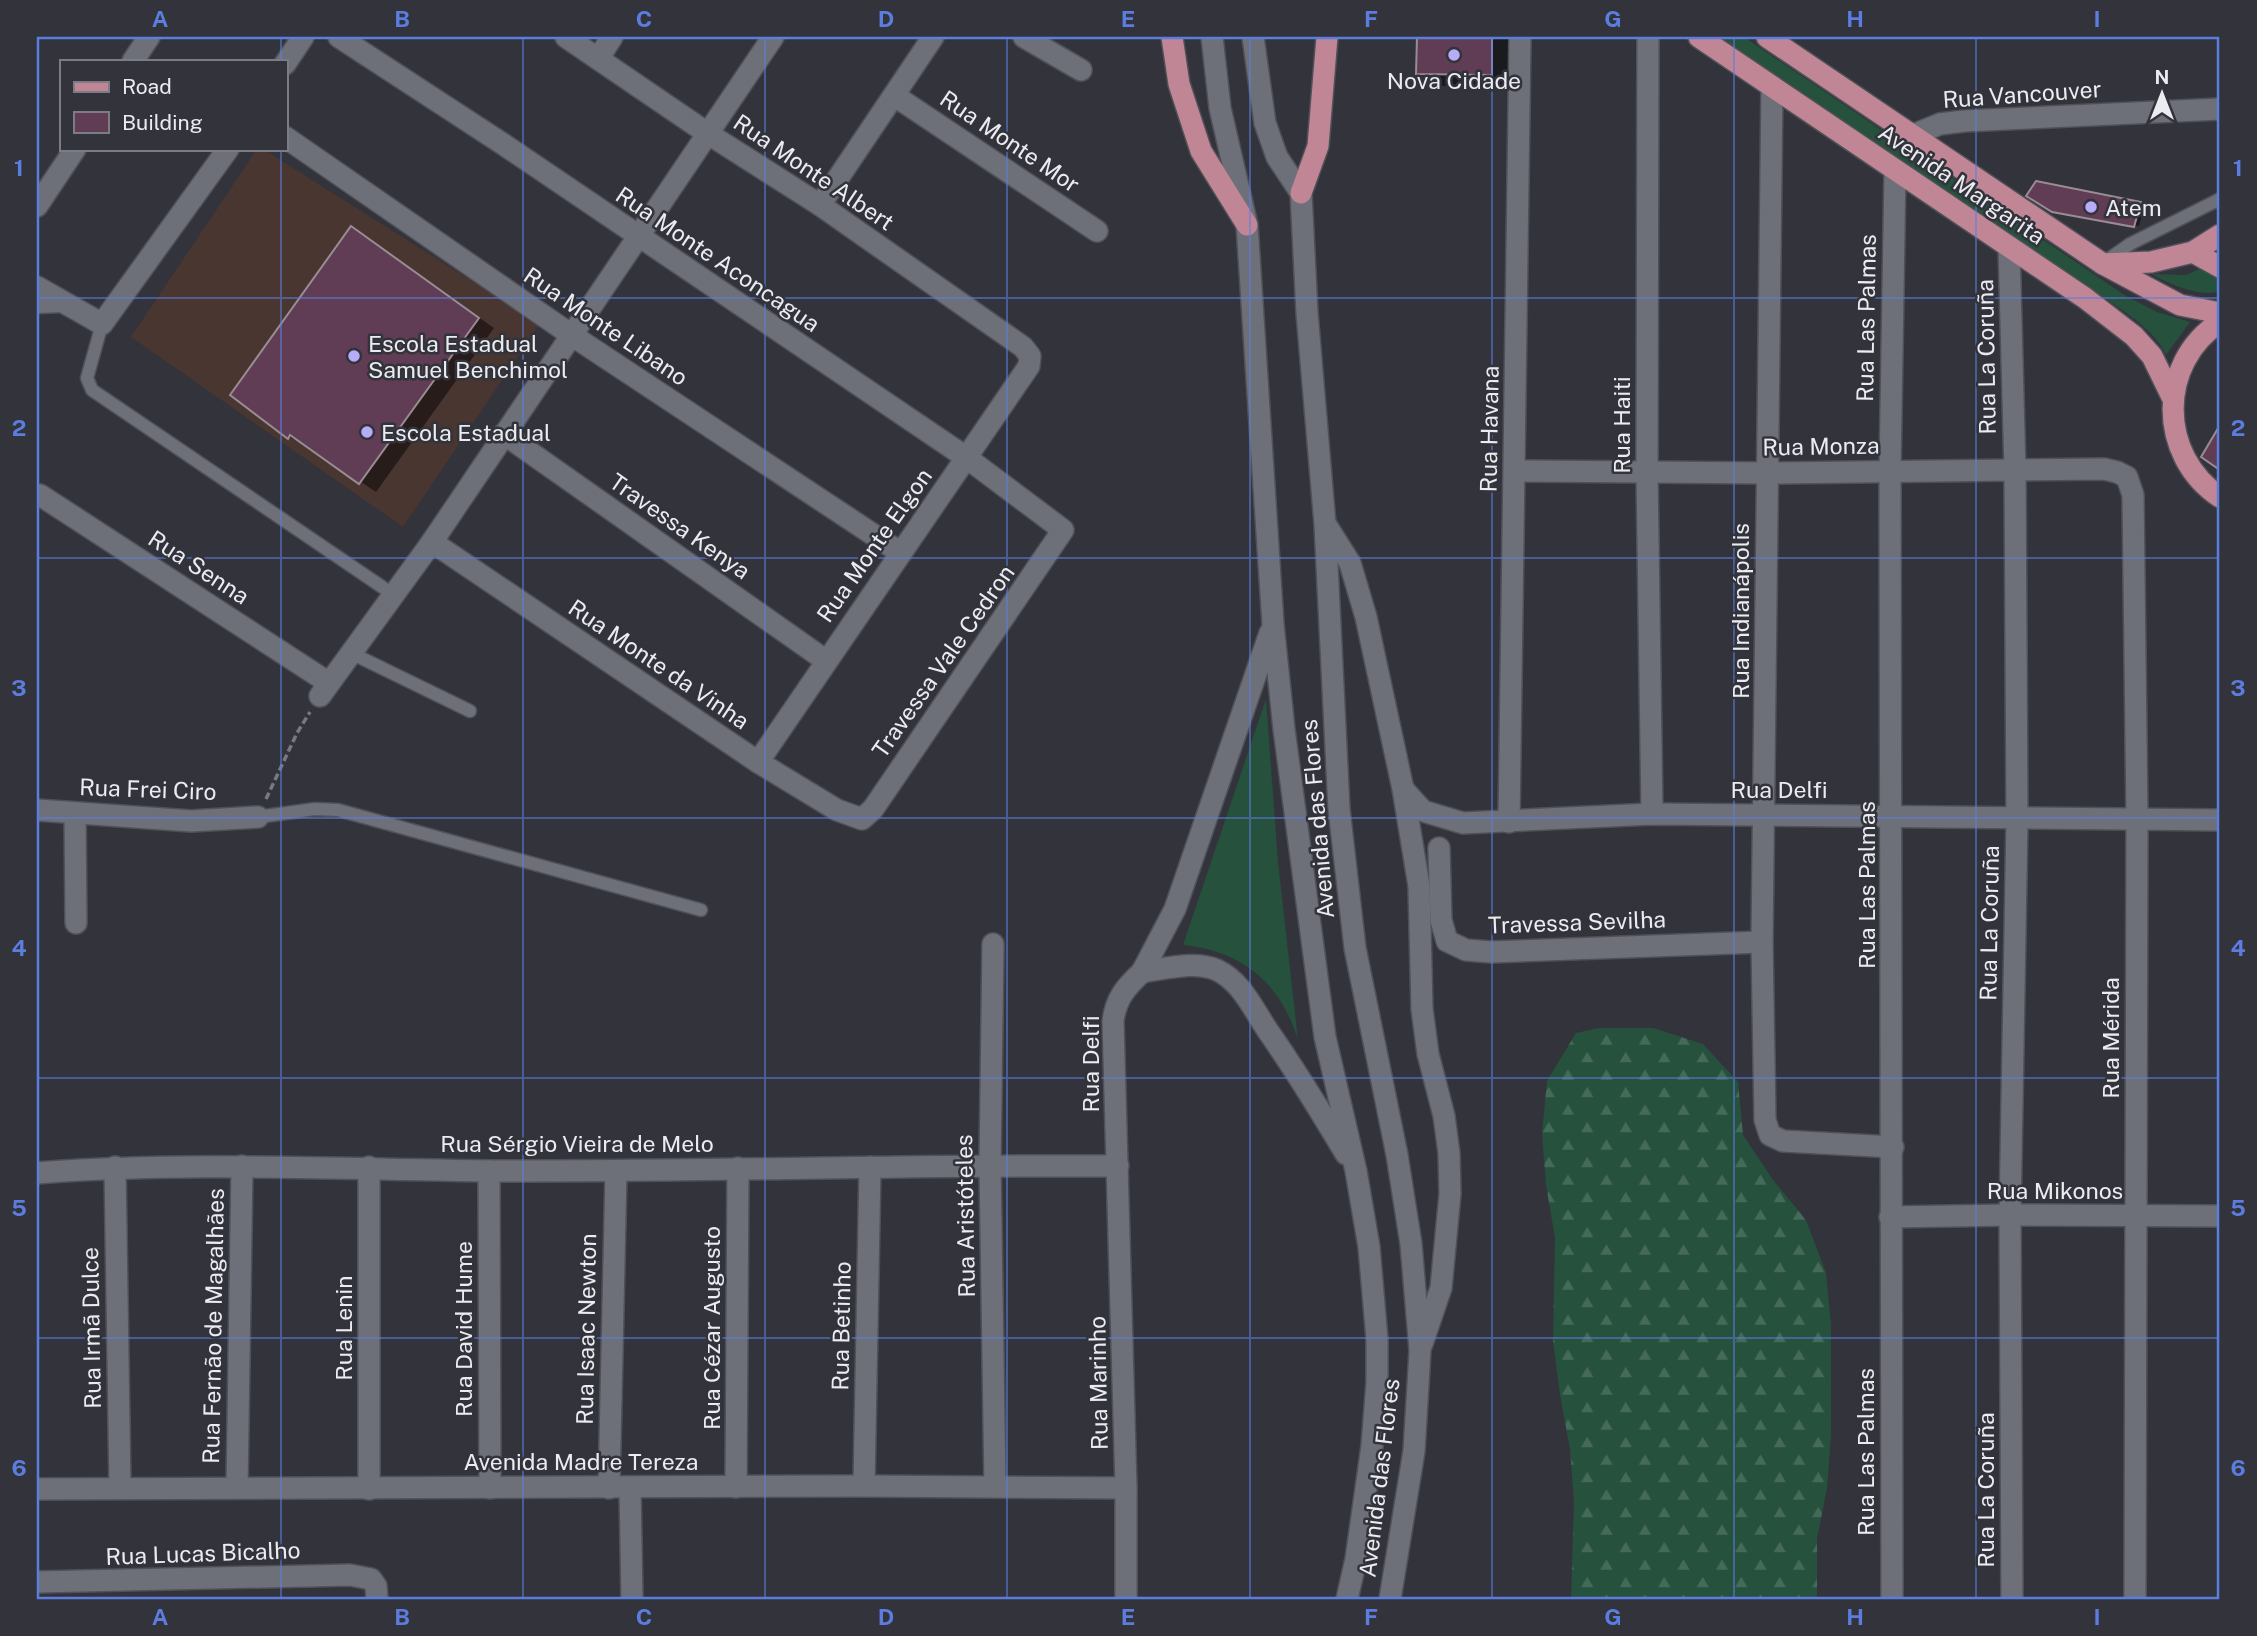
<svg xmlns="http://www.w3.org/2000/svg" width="2257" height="1636" font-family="'Public Sans',sans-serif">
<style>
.education{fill:#493630}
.grass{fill:#25513d}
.forest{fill:url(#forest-firs)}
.shadow{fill:#0007}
.building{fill:#603c55;stroke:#978d93;stroke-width:2}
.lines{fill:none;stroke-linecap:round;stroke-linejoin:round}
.lane-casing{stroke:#505158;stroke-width:15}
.street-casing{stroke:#505158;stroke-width:24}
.secondary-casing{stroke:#505158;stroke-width:24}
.primary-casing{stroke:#505158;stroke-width:24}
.path{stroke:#787980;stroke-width:3.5;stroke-dasharray:7 3.5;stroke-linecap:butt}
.lane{stroke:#6e7079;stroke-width:12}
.street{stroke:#6e7079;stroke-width:21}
.secondary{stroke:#6e7079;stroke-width:21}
.primary{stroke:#c08695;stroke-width:21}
.grid{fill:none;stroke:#5b7de0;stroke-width:2;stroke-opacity:0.55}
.poi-dot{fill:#b6acf8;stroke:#32333b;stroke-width:2.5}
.labels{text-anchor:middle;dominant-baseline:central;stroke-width:5;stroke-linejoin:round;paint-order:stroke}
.poi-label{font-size:23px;fill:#ebecf1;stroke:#32333b;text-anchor:start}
.street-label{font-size:23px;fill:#ebecf1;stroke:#32333b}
.neatline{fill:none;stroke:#5b7de0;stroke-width:2.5}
.grid-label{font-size:23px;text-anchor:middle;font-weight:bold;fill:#5b7de0}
</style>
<defs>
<pattern id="forest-firs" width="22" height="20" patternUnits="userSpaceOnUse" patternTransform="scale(1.75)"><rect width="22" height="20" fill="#25513d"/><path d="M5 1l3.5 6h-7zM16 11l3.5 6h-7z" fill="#456a5a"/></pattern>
</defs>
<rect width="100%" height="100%" fill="#32333b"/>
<path class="education" d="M257 149H263L540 324 403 527 131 337Z"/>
<g class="grass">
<path d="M1716 37H1744L2126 296 2157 312 2190 322 2166 355C2154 327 2111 303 2087 286Z"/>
<path d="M2220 260V291C2201 298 2168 284 2152 274L2186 275Z"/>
<path d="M1266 699 1278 862 1298 1040C1281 984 1243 951 1183 945Z"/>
</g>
<path class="forest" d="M1599 1028H1653L1703 1044 1738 1082 1743 1135 1773 1180 1806 1220 1826 1273 1831 1325V1435L1827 1488 1817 1539V1599H1571L1574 1502 1570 1449 1560 1395 1553 1341 1555 1238 1546 1185 1542 1133 1547 1081 1576 1033Z"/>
<g class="shadow">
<path d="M1419 37H1513V86H1440L1418 73Z"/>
<path d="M2140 204 2144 206 2139 226 2052 210Z"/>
<path d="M352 229 494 328 376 492 306 445 289 437Z"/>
</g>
<g class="building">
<path d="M1417 37H1492V75L1416 74Z"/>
<path d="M2036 181 2141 202 2134 227 2052 212 2026 196Z"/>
<path d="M351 226 479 318 359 484 290 435 288 439 230 395Z"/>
<path d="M2220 425V470L2201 457Z"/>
</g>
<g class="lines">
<defs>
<g id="lane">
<path d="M2106 261 2130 244 2220 199"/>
<path d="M37 307 64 306"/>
<path d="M102 324 87 378 92 390 394 595"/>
<path d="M351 653 470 711"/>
<path d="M258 817 315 809 338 810 701 910"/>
</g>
<g id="street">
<path d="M339 37 503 144 967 458 1063 530 873 809 862 819 837 810 758 762 432 542"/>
<path d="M566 37 707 133 820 205 1023 347 1030 356 1029 366 758 762"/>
<path d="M1024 37 1081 70"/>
<path d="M1648 37 1647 472 1652 814"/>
<path d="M598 59 612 37"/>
<path d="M133 61 149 37"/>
<path d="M285 64 303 37"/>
<path d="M1772 87 1762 942 1765 1120 1770 1135 1783 1141 1893 1147"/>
<path d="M895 96 1097 231"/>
<path d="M1913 135 1940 124 1964 121 2220 109"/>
<path d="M285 137 570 334 901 553"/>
<path d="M820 205 933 37"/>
<path d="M37 206 75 149"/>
<path d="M2009 247 2015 471 2017 819 2010 1215 2012 1599"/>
<path d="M37 287 102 324 228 149"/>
<path d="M504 434 825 660"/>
<path d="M1515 471 1768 473 2104 469 2117 472 2127 477 2133 495 2137 819 2135 1599"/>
<path d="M40 495 329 683"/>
<path d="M320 696 432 542 773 37"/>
<path d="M1403 789 1423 811 1463 823 1652 814 2220 820"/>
<path d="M37 810 191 821 258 817"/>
<path d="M75 813 76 923"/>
<path d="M1509 822 1520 37"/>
<path d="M1439 848 1441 920 1447 941 1466 950 1491 952 1762 942"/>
<path d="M993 944 990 1165 995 1486"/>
<path d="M115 1167 120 1488"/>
<path d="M489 1171 490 1488"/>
<path d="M37 1173C195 1161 352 1170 510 1171 713 1171 915 1165 1118 1166"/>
<path d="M1890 1217 2010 1215 2220 1216"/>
<path d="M864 1486 870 1167"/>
<path d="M736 1487 738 1168"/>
<path d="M237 1488 242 1166"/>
<path d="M609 1488 616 1171"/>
<path d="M630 1488 632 1599"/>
<path d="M37 1489 864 1486 1126 1488"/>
<path d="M369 1489V1167"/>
<path d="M37 1582 350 1575 371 1579 376 1586 377 1599"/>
<path d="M1126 1599V1488L1113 1021C1116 998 1126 987 1142 972"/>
<path d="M1892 1599 1890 471 1895 171"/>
</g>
<g id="secondary">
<path d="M1212 37 1220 108 1247 225 1273 624 1284 729 1325 1037 1356 1171 1369 1247 1377 1339V1382L1372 1446 1356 1559 1347 1599"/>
<path d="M1253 37 1265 123 1277 157 1301 193 1307 313 1325 524 1339 809 1355 948 1397 1155 1411 1244 1420 1350 1418 1385 1414 1451 1390 1599"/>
<path d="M1326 525 1350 563 1366 617 1403 789 1419 886 1422 1009 1428 1054 1444 1116 1449 1153 1450 1194 1441 1288 1422 1344"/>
<path d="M1142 972 1175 909 1270 633"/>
<path d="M1142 972C1165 969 1195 960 1217 970 1242 982 1253 1009 1268 1031 1296 1071 1321 1112 1346 1154"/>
</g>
<g id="primary">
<path d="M1172 37 1179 84 1201 151 1247 225"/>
<path d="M1699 37 2085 298 2134 336 2152 356 2172 397"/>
<path d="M1767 37 2103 264 2180 305 2220 313"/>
<path d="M1301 193 1318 146 1327 37"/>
<path d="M2193 252 2220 267"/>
<path d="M2103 264 2151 262 2193 252 2220 235"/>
<path d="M2220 322C2157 363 2158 456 2220 497"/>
</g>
</defs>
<use href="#lane" class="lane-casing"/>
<use href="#street" class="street-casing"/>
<use href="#secondary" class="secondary-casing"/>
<use href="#primary" class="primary-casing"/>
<path class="path" d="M266 799 297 733 310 712"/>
<use href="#lane" class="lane"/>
<use href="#street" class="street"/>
<use href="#secondary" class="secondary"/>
<use href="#primary" class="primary"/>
</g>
<path class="grid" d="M281 37V61M523 37V1599M765 37V1599M1007 37V1599M1250 37V1599M1492 37V1599M1734 37V1599M1976 37V1599M281 149V1599M37 298H2220M37 558H2220M37 818H2220M37 1078H2220M37 1338H2220"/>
<g class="poi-dot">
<circle cx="1454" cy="55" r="7"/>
<circle cx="2091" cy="207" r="7"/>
<circle cx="354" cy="356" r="7"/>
<circle cx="367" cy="432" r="7"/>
</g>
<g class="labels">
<g class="poi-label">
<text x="1454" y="80" text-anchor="middle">Nova Cidade</text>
<text x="2105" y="207">Atem</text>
<text x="368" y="343">Escola Estadual<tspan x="368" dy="26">Samuel Benchimol</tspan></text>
<text x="381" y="432">Escola Estadual</text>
</g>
<g class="street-label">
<text transform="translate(2022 94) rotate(-4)">Rua Vancouver</text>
<text transform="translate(1010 141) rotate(34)">Rua Monte Mor</text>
<text transform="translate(814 172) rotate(34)">Rua Monte Albert</text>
<text transform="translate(1962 184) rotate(34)">Avenida Margarita</text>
<text transform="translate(718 259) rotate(34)">Rua Monte Aconcagua</text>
<text transform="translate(1866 318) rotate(-89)">Rua Las Palmas</text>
<text transform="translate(606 326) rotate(34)">Rua Monte Libano</text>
<text transform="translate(1986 357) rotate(-91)">Rua La Coruña</text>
<text transform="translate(1621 425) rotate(-90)">Rua Haiti</text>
<text transform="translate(1489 429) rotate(-89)">Rua Havana</text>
<text transform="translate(1821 446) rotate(-1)">Rua Monza</text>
<text transform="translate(680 526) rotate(35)">Travessa Kenya</text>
<text transform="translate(874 545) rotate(-55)">Rua Monte Elgon</text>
<text transform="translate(199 567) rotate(33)">Rua Senna</text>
<text transform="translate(1740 611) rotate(-90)">Rua Indianápolis</text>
<text transform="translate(943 661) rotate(-55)">Travessa Vale Cedron</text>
<text transform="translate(659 664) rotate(34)">Rua Monte da Vinha</text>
<text transform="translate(148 789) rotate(2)">Rua Frei Ciro</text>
<text x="1779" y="789">Rua Delfi</text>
<text transform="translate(1317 819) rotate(-95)">Avenida das Flores</text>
<text transform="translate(1866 885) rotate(-90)">Rua Las Palmas</text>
<text transform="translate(1577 922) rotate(-2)">Travessa Sevilha</text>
<text transform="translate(1989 923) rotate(-89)">Rua La Coruña</text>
<text transform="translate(2110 1038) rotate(-90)">Rua Mérida</text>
<text transform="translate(1090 1064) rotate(-90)">Rua Delfi</text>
<text x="577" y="1143">Rua Sérgio Vieira de Melo</text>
<text x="2055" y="1190">Rua Mikonos</text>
<text transform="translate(965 1216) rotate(-91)">Rua Aristóteles</text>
<text transform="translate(213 1326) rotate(-89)">Rua Fernão de Magalhães</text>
<text transform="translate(841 1326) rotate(-89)">Rua Betinho</text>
<text transform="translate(91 1328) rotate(-91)">Rua Irmã Dulce</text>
<text transform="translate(343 1328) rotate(-90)">Rua Lenin</text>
<text transform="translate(711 1328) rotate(-90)">Rua Cézar Augusto</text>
<text transform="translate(463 1329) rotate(-90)">Rua David Hume</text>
<text transform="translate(586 1329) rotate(-89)">Rua Isaac Newton</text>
<text transform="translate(1098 1383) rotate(-91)">Rua Marinho</text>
<text transform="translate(1865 1452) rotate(-90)">Rua Las Palmas</text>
<text x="581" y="1461">Avenida Madre Tereza</text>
<text transform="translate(1379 1478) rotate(-83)">Avenida das Flores</text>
<text transform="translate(1985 1490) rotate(-90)">Rua La Coruña</text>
<text transform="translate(203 1553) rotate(-2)">Rua Lucas Bicalho</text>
</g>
</g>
<rect width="2257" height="1636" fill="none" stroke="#32333b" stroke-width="77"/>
<rect x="60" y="60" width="228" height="91" fill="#32333b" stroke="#7c7d84" stroke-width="2"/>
<rect x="74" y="82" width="35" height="10" fill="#c08695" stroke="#7c7d84" stroke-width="2"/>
<text x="122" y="94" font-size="21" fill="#ebecf1">Road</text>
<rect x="74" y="112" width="35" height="21" fill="#603c55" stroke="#7c7d84" stroke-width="2"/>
<text x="122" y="130" font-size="21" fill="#ebecf1">Building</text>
<g transform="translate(2162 94)" stroke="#32333b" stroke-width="5" paint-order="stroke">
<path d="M0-5L12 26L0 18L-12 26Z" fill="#ebecf1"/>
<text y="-10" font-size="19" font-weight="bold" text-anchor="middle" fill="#ebecf1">N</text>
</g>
<rect x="38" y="38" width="2180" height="1560" class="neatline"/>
<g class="grid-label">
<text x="160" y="27">A</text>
<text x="402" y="27">B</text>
<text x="644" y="27">C</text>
<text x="886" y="27">D</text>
<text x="1128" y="27">E</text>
<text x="1371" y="27">F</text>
<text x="1613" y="27">G</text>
<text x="1855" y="27">H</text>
<text x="2097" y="27">I</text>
<text x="19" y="176">1</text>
<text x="2238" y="176">1</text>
<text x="19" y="436">2</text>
<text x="2238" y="436">2</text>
<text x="19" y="696">3</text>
<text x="2238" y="696">3</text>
<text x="19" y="956">4</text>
<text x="2238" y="956">4</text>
<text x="19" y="1216">5</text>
<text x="2238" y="1216">5</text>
<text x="19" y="1476">6</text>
<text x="2238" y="1476">6</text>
<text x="160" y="1625">A</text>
<text x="402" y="1625">B</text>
<text x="644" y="1625">C</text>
<text x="886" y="1625">D</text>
<text x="1128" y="1625">E</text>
<text x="1371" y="1625">F</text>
<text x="1613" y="1625">G</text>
<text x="1855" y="1625">H</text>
<text x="2097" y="1625">I</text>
</g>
</svg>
